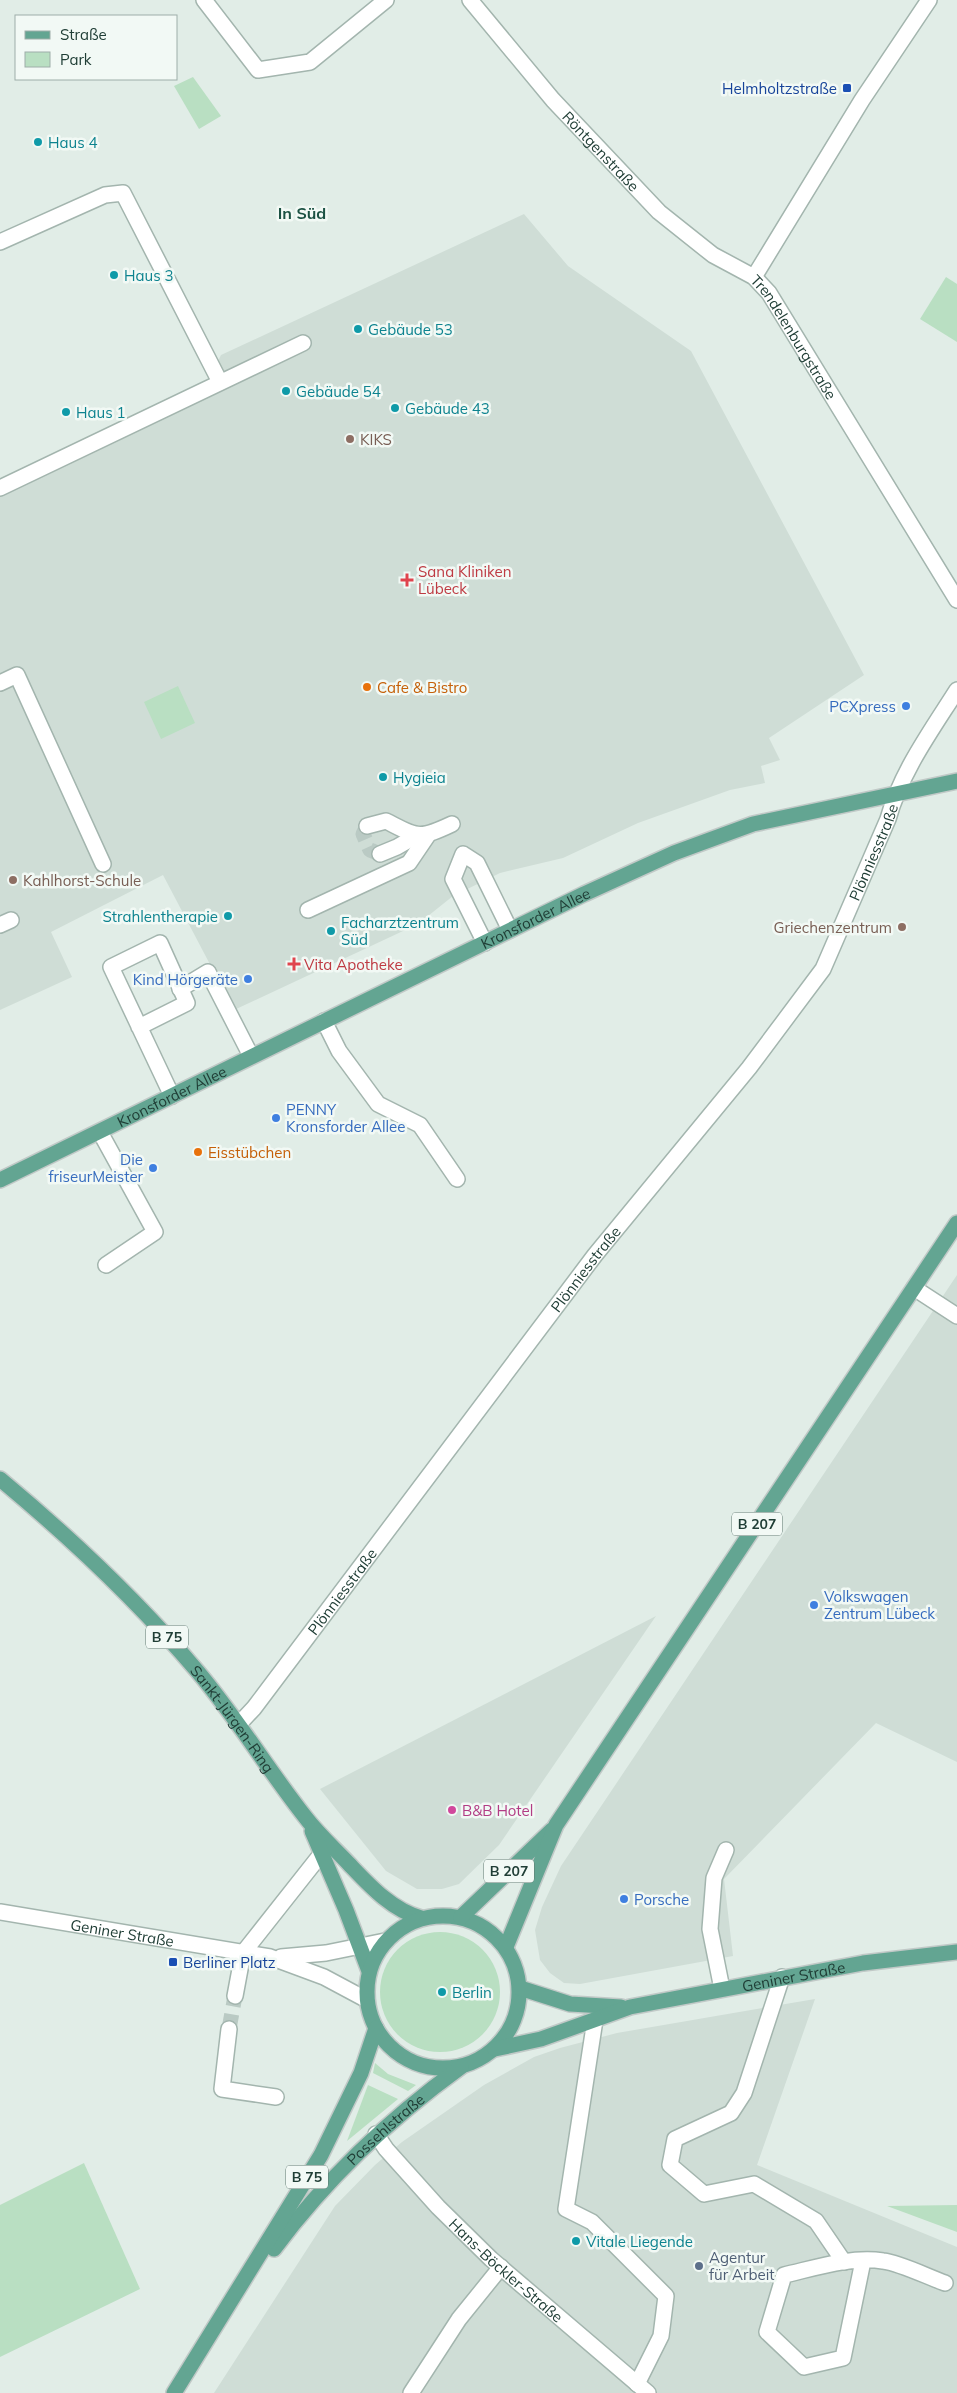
<svg xmlns="http://www.w3.org/2000/svg" width="957" height="2393" font-family="Mulish,sans-serif">
<style>
.built{fill:#cfddd6}
.green{fill:#b9dfc2}
.lines{fill:none;stroke-linecap:round;stroke-linejoin:round}
.minor-tunnel{stroke:#bacac4;stroke-width:15;stroke-dasharray:15 8;stroke-linecap:butt}
.minor-casing{stroke:#a3b5ae;stroke-width:18}
.major-casing{stroke:#c1c9c7;stroke-width:18}
.minor{stroke:#fff;stroke-width:15}
.major{stroke:#63a592;stroke-width:15}
.transit-dot{fill:#1a4fb4;stroke:#f2f9f5;stroke-width:2}
.culture-dot{fill:#0f9aa8;stroke:#f2f9f5;stroke-width:2}
.education-dot{fill:#8d6e63;stroke:#f2f9f5;stroke-width:2}
.health-dot{fill:#e0444e;stroke:#f2f9f5;stroke-width:2}
.food-dot{fill:#e8710a;stroke:#f2f9f5;stroke-width:2}
.shop-dot{fill:#3f7fe0;stroke:#f2f9f5;stroke-width:2}
.hotel-dot{fill:#d1479c;stroke:#f2f9f5;stroke-width:2}
.service-dot{fill:#5c6f8a;stroke:#f2f9f5;stroke-width:2}
.labels{text-anchor:middle;dominant-baseline:central;stroke-width:5;stroke-linejoin:round;paint-order:stroke}
.shield{fill:#f2f9f5;stroke:#5f766f;stroke-width:1}
.shield-label{font-size:14px;font-weight:bold;fill:#203e36}
.transit-label{font-size:15px;fill:#164399;stroke:#f2f9f5;text-anchor:end}
.culture-label{font-size:15px;fill:#0d838f;stroke:#f2f9f5;text-anchor:start}
.street-label{font-size:15px;fill:#203e36;stroke:#f2f9f5}
.education-label{font-size:15px;fill:#785e54;stroke:#f2f9f5;text-anchor:start}
.health-label{font-size:15px;fill:#be3a42;stroke:#f2f9f5;text-anchor:start}
.food-label{font-size:15px;fill:#c56008;stroke:#f2f9f5;text-anchor:start}
.shop-label{font-size:15px;fill:#366cbe;stroke:#f2f9f5;text-anchor:end}
.hotel-label{font-size:15px;fill:#b23c85;stroke:#f2f9f5;text-anchor:start}
.service-label{font-size:15px;fill:#4e5e75;stroke:#f2f9f5;text-anchor:start}
.neighbourhood-label{font-size:16px;font-weight:bold;fill:#1b5243;stroke:#f2f9f5}
</style>
<rect width="100%" height="100%" fill="#e1ede7"/>
<g class="built">
<path d="M524 214 568 266 691 351 864 675 769 738 780 760 761 766 765 783 730 790 638 823 563 858 500 873 453 896 418 924 234 1010 163 875 51 932 72 977 0 1010V485L208 381 221 355Z"/>
<path d="M957 1275V1762L876 1723 724 1879 733 1956 580 1984 564 1983 550 1973 540 1960 535 1930 542 1907 561 1866Z"/>
<path d="M656 1616 499 1845 459 1884 442 1889H417L386 1871 320 1789Z"/>
<path d="M815 1999 757 2165 957 2247V2393H214L335 2206 375 2165 402 2142 484 2085 534 2057 560 2048 617 2033Z"/>
</g>
<g class="green">
<path d="M193 77 221 116 199 129 174 86Z"/>
<path d="M946 277 957 284V342L920 319Z"/>
<path d="M178 686 195 723 161 739 144 702Z"/>
<circle cx="440" cy="1992" r="60"/>
<path d="M375 2063 388 2074 416 2085 408 2091 373 2073Z"/>
<path d="M368 2085 398 2099 347 2141Z"/>
<path d="M84 2163 140 2289 0 2357V2205Z"/>
<path d="M957 2205V2232L887 2206Z"/>
</g>
<g class="lines">
<g class="minor-tunnel">
<path d="M367 826 363 834 370 850 380 854"/>
<path d="M229 2029 235 1996"/>
</g>
<defs>
<g id="minor">
<path d="M204 0 258 70 310 62 386 0"/>
<path id="s1" d="M470 0 553 100 659 212 713 255 754 277 769 293 957 600"/>
<path d="M0 242 105 195 123 193 220 382"/>
<path d="M754 277 862 100 929 0"/>
<path d="M0 488 303 343"/>
<path d="M0 683 17 675 103 864"/>
<path d="M367 826 386 821C418 837 418 840 452 824"/>
<path d="M380 854 397 847 416 836"/>
<path d="M308 910 409 863 428 835"/>
<path d="M0 925 11 920"/>
<path d="M485 943 453 879 463 854 477 863 510 930"/>
<path d="M180 989 208 972 251 1056"/>
<path d="M324 1021 339 1051 378 1104 420 1125 457 1179"/>
<path d="M139 1027 187 1003 160 943 111 967C131 1010 152 1053 172 1096"/>
<path d="M100 1132 155 1232 106 1265"/>
<path d="M914 1288 957 1316"/>
<path id="s2" d="M239 1724 254 1708 595 1255 749 1068 823 969 888 819C901 772 931 731 957 690"/>
<path id="s3" d="M0 1912 270 1957 324 1977 367 2000"/>
<path d="M281 1957 326 1953 385 1941"/>
<path d="M782 1977 744 2093 731 2113 675 2139 670 2165 704 2194 754 2184 816 2221 844 2262"/>
<path d="M722 1989 710 1929 714 1878 726 1850"/>
<path d="M235 1996 243 1953 322 1853"/>
<path d="M595 2020 566 2209 592 2222 666 2296 661 2336 637 2384"/>
<path d="M229 2029 222 2089 276 2097"/>
<path id="s4" d="M376 2134 386 2149 438 2207 491 2259 648 2393"/>
<path d="M863 2261 843 2358 804 2367 767 2332 784 2275C815 2268 851 2256 883 2261 900 2263 928 2277 945 2283"/>
<path d="M411 2393 459 2319 501 2267"/>
</g>
<g id="major">
<path id="s5" d="M0 1180 584 894 674 853 753 824 957 781"/>
<path id="s6" d="M0 1479C71 1538 138 1601 198 1672 237 1718 268 1770 306 1818 319 1835 335 1849 350 1865 370 1886 392 1910 421 1918"/>
<path d="M312 1831 346 1910 369 1971"/>
<circle cx="443" cy="1992" r="76"/>
<path d="M461 1917 552 1830"/>
<path d="M506 1947 556 1825 957 1223"/>
<path d="M520 1988 570 2004 621 2007"/>
<path id="s7" d="M495 2049 541 2039 630 2007 863 1963 957 1952"/>
<path id="s8" d="M274 2249C327 2178 389 2119 461 2067"/>
<path d="M174 2393 321 2155 361 2073 376 2028"/>
</g>
</defs>
<use href="#minor" class="minor-casing"/>
<use href="#major" class="major-casing"/>
<use href="#minor" class="minor"/>
<use href="#major" class="major"/>
</g>
<g class="transit-dot">
<rect x="842" y="83" width="10" height="10" rx="2.5"/>
<rect x="168" y="1957" width="10" height="10" rx="2.5"/>
</g>
<g class="culture-dot">
<circle cx="38" cy="142" r="5"/>
<circle cx="114" cy="275" r="5"/>
<circle cx="358" cy="329" r="5"/>
<circle cx="286" cy="391" r="5"/>
<circle cx="395" cy="408" r="5"/>
<circle cx="66" cy="412" r="5"/>
<circle cx="383" cy="777" r="5"/>
<circle cx="228" cy="916" r="5"/>
<circle cx="331" cy="931" r="5"/>
<circle cx="442" cy="1992" r="5"/>
<circle cx="576" cy="2241" r="5"/>
</g>
<g class="education-dot">
<circle cx="350" cy="439" r="5"/>
<circle cx="13" cy="880" r="5"/>
<circle cx="902" cy="927" r="5"/>
</g>
<g class="health-dot">
<path d="M404.5 572.5h5v5h5v5h-5v5h-5v-5h-5v-5h5z"/>
<path d="M291.5 956.5h5v5h5v5h-5v5h-5v-5h-5v-5h5z"/>
</g>
<g class="food-dot">
<circle cx="367" cy="687" r="5"/>
<circle cx="198" cy="1152" r="5"/>
</g>
<g class="shop-dot">
<circle cx="906" cy="706" r="5"/>
<circle cx="248" cy="979" r="5"/>
<circle cx="276" cy="1118" r="5"/>
<circle cx="153" cy="1168" r="5"/>
<circle cx="814" cy="1605" r="5"/>
<circle cx="624" cy="1899" r="5"/>
</g>
<circle class="hotel-dot" cx="452" cy="1810" r="5"/>
<circle class="service-dot" cx="699" cy="2266" r="5"/>
<g class="labels">
<g class="shield">
<rect x="732" y="1512.5" width="50" height="23" rx="4"/>
<rect x="146" y="1625.5" width="42" height="23" rx="4"/>
<rect x="484" y="1859.5" width="50" height="23" rx="4"/>
<rect x="286" y="2165.5" width="42" height="23" rx="4"/>
</g>
<g class="shield-label">
<text x="757" y="1524">B 207</text>
<text x="167" y="1637">B 75</text>
<text x="509" y="1871">B 207</text>
<text x="307" y="2177">B 75</text>
</g>
<g class="transit-label">
<text x="837" y="88">Helmholtzstraße</text>
<text x="183" y="1962" text-anchor="start">Berliner Platz</text>
</g>
<g class="culture-label">
<text x="48" y="142">Haus 4</text>
<text x="124" y="275">Haus 3</text>
<text x="368" y="329">Gebäude 53</text>
<text x="296" y="391">Gebäude 54</text>
<text x="405" y="408">Gebäude 43</text>
<text x="76" y="412">Haus 1</text>
<text x="393" y="777">Hygieia</text>
<text x="218" y="916" text-anchor="end">Strahlentherapie</text>
<text x="341" y="922">Facharztzentrum<tspan x="341" dy="17">Süd</tspan></text>
<text x="452" y="1992">Berlin</text>
<text x="586" y="2241">Vitale Liegende</text>
</g>
<g class="street-label">
<text stroke="none"><textPath href="#s1" startOffset="200">Röntgenstraße</textPath></text>
<text stroke="none"><textPath href="#s1" startOffset="472">Trendelenburgstraße</textPath></text>
<text stroke="none"><textPath href="#s2" startOffset="1082">Plönniesstraße</textPath></text>
<text stroke="none"><textPath href="#s5" startOffset="596">Kronsforder Allee</textPath></text>
<text stroke="none"><textPath href="#s5" startOffset="191">Kronsforder Allee</textPath></text>
<text stroke="none"><textPath href="#s2" startOffset="572">Plönniesstraße</textPath></text>
<text stroke="none"><textPath href="#s2" startOffset="168">Plönniesstraße</textPath></text>
<text stroke="none"><textPath href="#s6" startOffset="335">Sankt-Jürgen-Ring</textPath></text>
<text stroke="none"><textPath href="#s3" startOffset="124">Geniner Straße</textPath></text>
<text stroke="none"><textPath href="#s7" startOffset="308">Geniner Straße</textPath></text>
<text stroke="none"><textPath href="#s8" startOffset="164">Possehlstraße</textPath></text>
<text stroke="none"><textPath href="#s4" startOffset="189">Hans-Böckler-Straße</textPath></text>
</g>
<g class="education-label">
<text x="360" y="439">KIKS</text>
<text x="23" y="880">Kahlhorst-Schule</text>
<text x="892" y="927" text-anchor="end">Griechenzentrum</text>
</g>
<g class="health-label">
<text x="418" y="571">Sana Kliniken<tspan x="418" dy="17">Lübeck</tspan></text>
<text x="304" y="964">Vita Apotheke</text>
</g>
<g class="food-label">
<text x="377" y="687">Cafe &amp; Bistro</text>
<text x="208" y="1152">Eisstübchen</text>
</g>
<g class="shop-label">
<text x="896" y="706">PCXpress</text>
<text x="238" y="979">Kind Hörgeräte</text>
<text x="286" y="1109" text-anchor="start">PENNY<tspan x="286" dy="17">Kronsforder Allee</tspan></text>
<text x="143" y="1159">Die<tspan x="143" dy="17">friseurMeister</tspan></text>
<text x="824" y="1596" text-anchor="start">Volkswagen<tspan x="824" dy="17">Zentrum Lübeck</tspan></text>
<text x="634" y="1899" text-anchor="start">Porsche</text>
</g>
<g class="hotel-label">
<text x="462" y="1810">B&amp;B Hotel</text>
</g>
<g class="service-label">
<text x="709" y="2257">Agentur<tspan x="709" dy="17">für Arbeit</tspan></text>
</g>
<g class="neighbourhood-label">
<text x="302" y="213">In Süd</text>
</g>
</g>
<rect x="15" y="15" width="162" height="65" fill="#f2f9f5" stroke="#9eaea9"/>
<rect x="25" y="31" width="25" height="8" fill="#63a592" stroke="#9eaea9"/>
<text x="60" y="40" font-size="15" fill="#203e36">Straße</text>
<rect x="25" y="52" width="25" height="15" fill="#b9dfc2" stroke="#9eaea9"/>
<text x="60" y="65" font-size="15" fill="#203e36">Park</text>
</svg>
